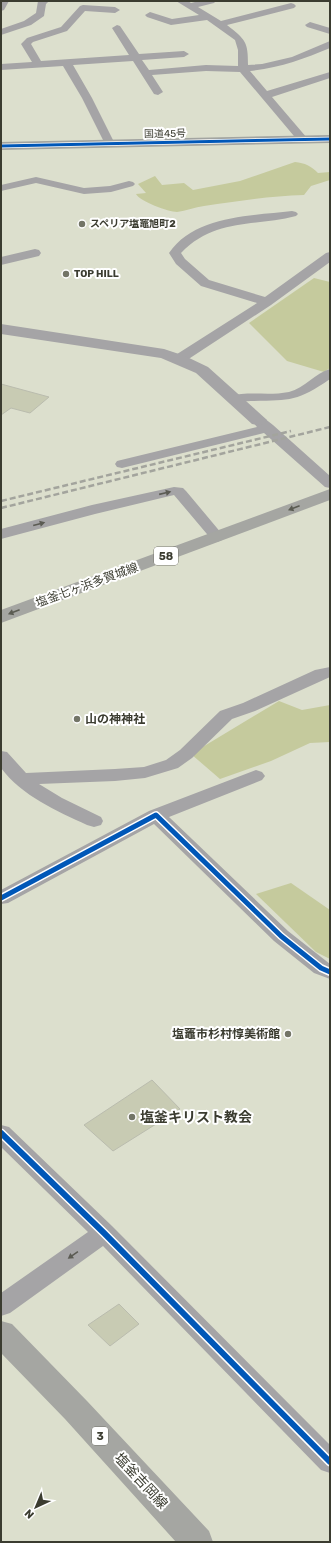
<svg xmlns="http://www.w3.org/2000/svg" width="331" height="1543" font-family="Rubik,'Noto Sans JP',sans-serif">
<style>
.green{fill:#c5ca9d}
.building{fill:#c8cbb3;stroke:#babcae}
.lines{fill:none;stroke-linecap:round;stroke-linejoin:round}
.minor{fill:#a5a4a6;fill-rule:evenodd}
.tertiary{fill:#a5a4a6;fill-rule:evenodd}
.primary{fill:#a5a6a2;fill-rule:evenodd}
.trunk{fill:#a2a4a0;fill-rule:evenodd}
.rail{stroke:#a3a49d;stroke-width:2.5;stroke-dasharray:6 3;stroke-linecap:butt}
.cycleway-far2-casing{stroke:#fff;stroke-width:4.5}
.cycleway-far1-casing{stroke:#fff;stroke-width:8}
.cycleway-casing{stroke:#fff;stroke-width:9}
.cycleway-far2{stroke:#0057b8;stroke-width:3}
.cycleway-far1{stroke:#0057b8;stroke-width:5}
.cycleway{stroke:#0057b8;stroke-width:6}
.oneway{fill:#5b5b53}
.oneway2{fill:#5b5c52}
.poi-dot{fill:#737567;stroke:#fff;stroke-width:1.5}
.labels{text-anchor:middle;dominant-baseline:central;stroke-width:4;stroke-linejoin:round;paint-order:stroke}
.far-street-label{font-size:10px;fill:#3b3c30;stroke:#fff}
.far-poi-label{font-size:10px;font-weight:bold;fill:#3b3c30;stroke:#fff;text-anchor:start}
.shield{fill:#fff;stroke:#76766e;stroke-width:1}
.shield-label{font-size:11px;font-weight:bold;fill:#3b3c30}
.street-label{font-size:12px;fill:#3b3c30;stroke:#fff}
.poi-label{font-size:12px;font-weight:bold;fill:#3b3c30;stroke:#fff;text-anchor:start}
.near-poi-label{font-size:14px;font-weight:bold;fill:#3b3c30;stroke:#fff;text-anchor:start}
.near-street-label{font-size:14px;fill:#3b3c30;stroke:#fff}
</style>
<rect width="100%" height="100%" fill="#dcdfcd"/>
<g class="green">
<path d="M295 162C305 163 311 166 318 173L330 172V180L311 186 304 195C270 196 238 201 204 206 195 207 186 211 177 212 169 212 139 201 136 194L146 193 138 184 155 176 162 185 184 183 193 190 240 181Z"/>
<path d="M314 278 330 282V368L324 372 287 361 249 323Z"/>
<path d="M279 701 302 710 330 705V742L310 743 271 761 220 779 191 754Z"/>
<path d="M291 883 330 910V959L316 952 256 894Z"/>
</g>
<g class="building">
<path d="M1 384 49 397 30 413 11 408 1 415Z"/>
<path d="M152 1080 180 1109 113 1151 84 1125Z"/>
<path d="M119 1304 139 1324 110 1346 88 1325Z"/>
</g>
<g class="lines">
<g class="minor">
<path d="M1 1H9L4 10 1 11Z"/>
<path d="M38 1H49L46 4 44 16 31 25 1 35V29L24 21 36 13Z"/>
<path d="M176 1H188L191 3 199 1H216L214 3 198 7 221 21 291 3 294 4 296 6 294 8 227 25C246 40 248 42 248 65L262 64 292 57 330 41V48C304 59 279 68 250 71L267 91 330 72V78L272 97 307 138 308 140 307 142H299L240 72 206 71 152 75 163 92 158 95 154 94 133 61 73 65 92 98 115 144 110 147 105 144 82 98 63 66 1 70V64L32 62 21 44 27 38 61 27 80 6 83 5 115 7 120 10 115 13 85 11 67 31 33 42 31 44 41 61 129 55 112 28 117 25 120 26 139 54 184 51 189 54 184 57 142 60 149 70 206 65 238 66V50L235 40 207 20 171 25 147 17 145 15 150 12 172 19 199 15Z"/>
<path d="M310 22 330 28V34L307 27 305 25Z"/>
<path d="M36 177 84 188 110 186 129 181 133 182 135 184 133 186 111 192 84 194 36 183 1 191V185Z"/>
<path d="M292 211 296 212 298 214 296 216C254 227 215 218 181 253L185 259 209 280 265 297 326 253 330 252V262L271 305 184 362H174L172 359 174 356 257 303 201 286 176 264 169 253C195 215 251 216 292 211Z"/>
<path d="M35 249 39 250 41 253 39 256 1 265V257Z"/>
<path d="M330 369V379C297 402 290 400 251 401 243 401 236 404 229 402L227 399 229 396C249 391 269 396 289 392 305 388 315 373 330 369Z"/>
<path d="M259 417 264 418 273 425 330 476V488L325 487 264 433 122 468 117 467 115 464 117 461 257 427 252 421 254 418Z"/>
<path d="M174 487 183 488 186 491 222 534 225 537 222 540 217 542 212 540 174 495 95 514 1 539V529L92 505Z"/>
<path d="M330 667V677L255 711 232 719 192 758 178 768 145 778 115 781 39 784 62 798 101 817 103 821 101 825 94 827 87 825C57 811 22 796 1 768V751L7 752 26 773 115 769 144 767 166 760 180 750 220 711 243 703 315 670Z"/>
<path d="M256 770 262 772 265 776 262 780 169 817 288 931 330 964V979L314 973 274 941 154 824 8 903 1 904V890L149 811Z"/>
<path d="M1 1125 9 1127 112 1226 330 1445V1473L321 1470 103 1246 10 1313 1 1316V1293L88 1232 1 1147Z"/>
</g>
<path class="tertiary" d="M1 324 164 349 185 356 208 367 267 420 264 424 258 425 252 424 196 373 161 358 1 334Z"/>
<g class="primary">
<path d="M330 489V500L1 623V610Z"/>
<path d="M1 1321 12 1324 87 1401 209 1531 213 1542H176L65 1419 1 1353Z"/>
</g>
<path class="trunk" d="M330 135V143L1 150V142Z"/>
<g class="rail">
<path d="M1 501 291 431"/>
<path d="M1 508 330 427"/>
</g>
<defs>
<path id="cycleway-far2" d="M1 146 330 139"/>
<path id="cycleway-far1" d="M1 898 156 815 281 936 321 968 330 972"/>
<path id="cycleway" d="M1 1133 104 1233 330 1462"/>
</defs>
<use href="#cycleway-far2" class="cycleway-far2-casing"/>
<use href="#cycleway-far1" class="cycleway-far1-casing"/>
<use href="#cycleway" class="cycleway-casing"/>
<use href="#cycleway-far2" class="cycleway-far2"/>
<use href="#cycleway-far1" class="cycleway-far1"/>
<use href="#cycleway" class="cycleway"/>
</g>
<defs><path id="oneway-solid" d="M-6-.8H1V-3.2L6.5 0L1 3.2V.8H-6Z"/></defs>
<g class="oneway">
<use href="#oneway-solid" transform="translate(165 493) rotate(-13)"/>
<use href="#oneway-solid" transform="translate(39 524) rotate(-15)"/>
<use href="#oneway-solid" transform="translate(73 1255) rotate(145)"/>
</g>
<g class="oneway2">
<use href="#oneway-solid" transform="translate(294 508) rotate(159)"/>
<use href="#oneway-solid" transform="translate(14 612) rotate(159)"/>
</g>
<g class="poi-dot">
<circle cx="82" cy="224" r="4"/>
<circle cx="66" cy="274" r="4"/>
<circle cx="77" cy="719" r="4"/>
<circle cx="288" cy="1034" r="4"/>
<circle cx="132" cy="1117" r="4"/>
</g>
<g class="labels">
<g class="far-street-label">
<text transform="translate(165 134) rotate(-1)">国道45号</text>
</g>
<g class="far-poi-label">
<text x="90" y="224">スペリア塩竈旭町2</text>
<text x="74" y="274">TOP HILL</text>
</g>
<g class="shield">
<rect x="154" y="547" width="24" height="18" rx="3"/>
<rect x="92" y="1427" width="16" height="18" rx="3"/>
</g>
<g class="shield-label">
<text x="166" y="556">58</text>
<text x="100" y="1436">3</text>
</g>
<g class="street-label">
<text transform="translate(87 585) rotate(-20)">塩釜七ヶ浜多賀城線</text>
</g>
<g class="poi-label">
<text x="85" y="719">山の神神社</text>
<text x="280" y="1034" text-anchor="end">塩竈市杉村惇美術館</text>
</g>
<g class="near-poi-label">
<text x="140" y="1117">塩釜キリスト教会</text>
</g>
<g class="near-street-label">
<text transform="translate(141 1481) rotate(47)">塩釜吉岡線</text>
</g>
</g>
<rect width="331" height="1543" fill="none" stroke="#3b3c30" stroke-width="4"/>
<g transform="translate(36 1507) rotate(224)" stroke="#ffffff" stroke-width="3" paint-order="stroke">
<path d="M0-3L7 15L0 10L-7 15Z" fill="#3b3c30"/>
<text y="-6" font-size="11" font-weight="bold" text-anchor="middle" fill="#3b3c30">N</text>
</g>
</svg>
